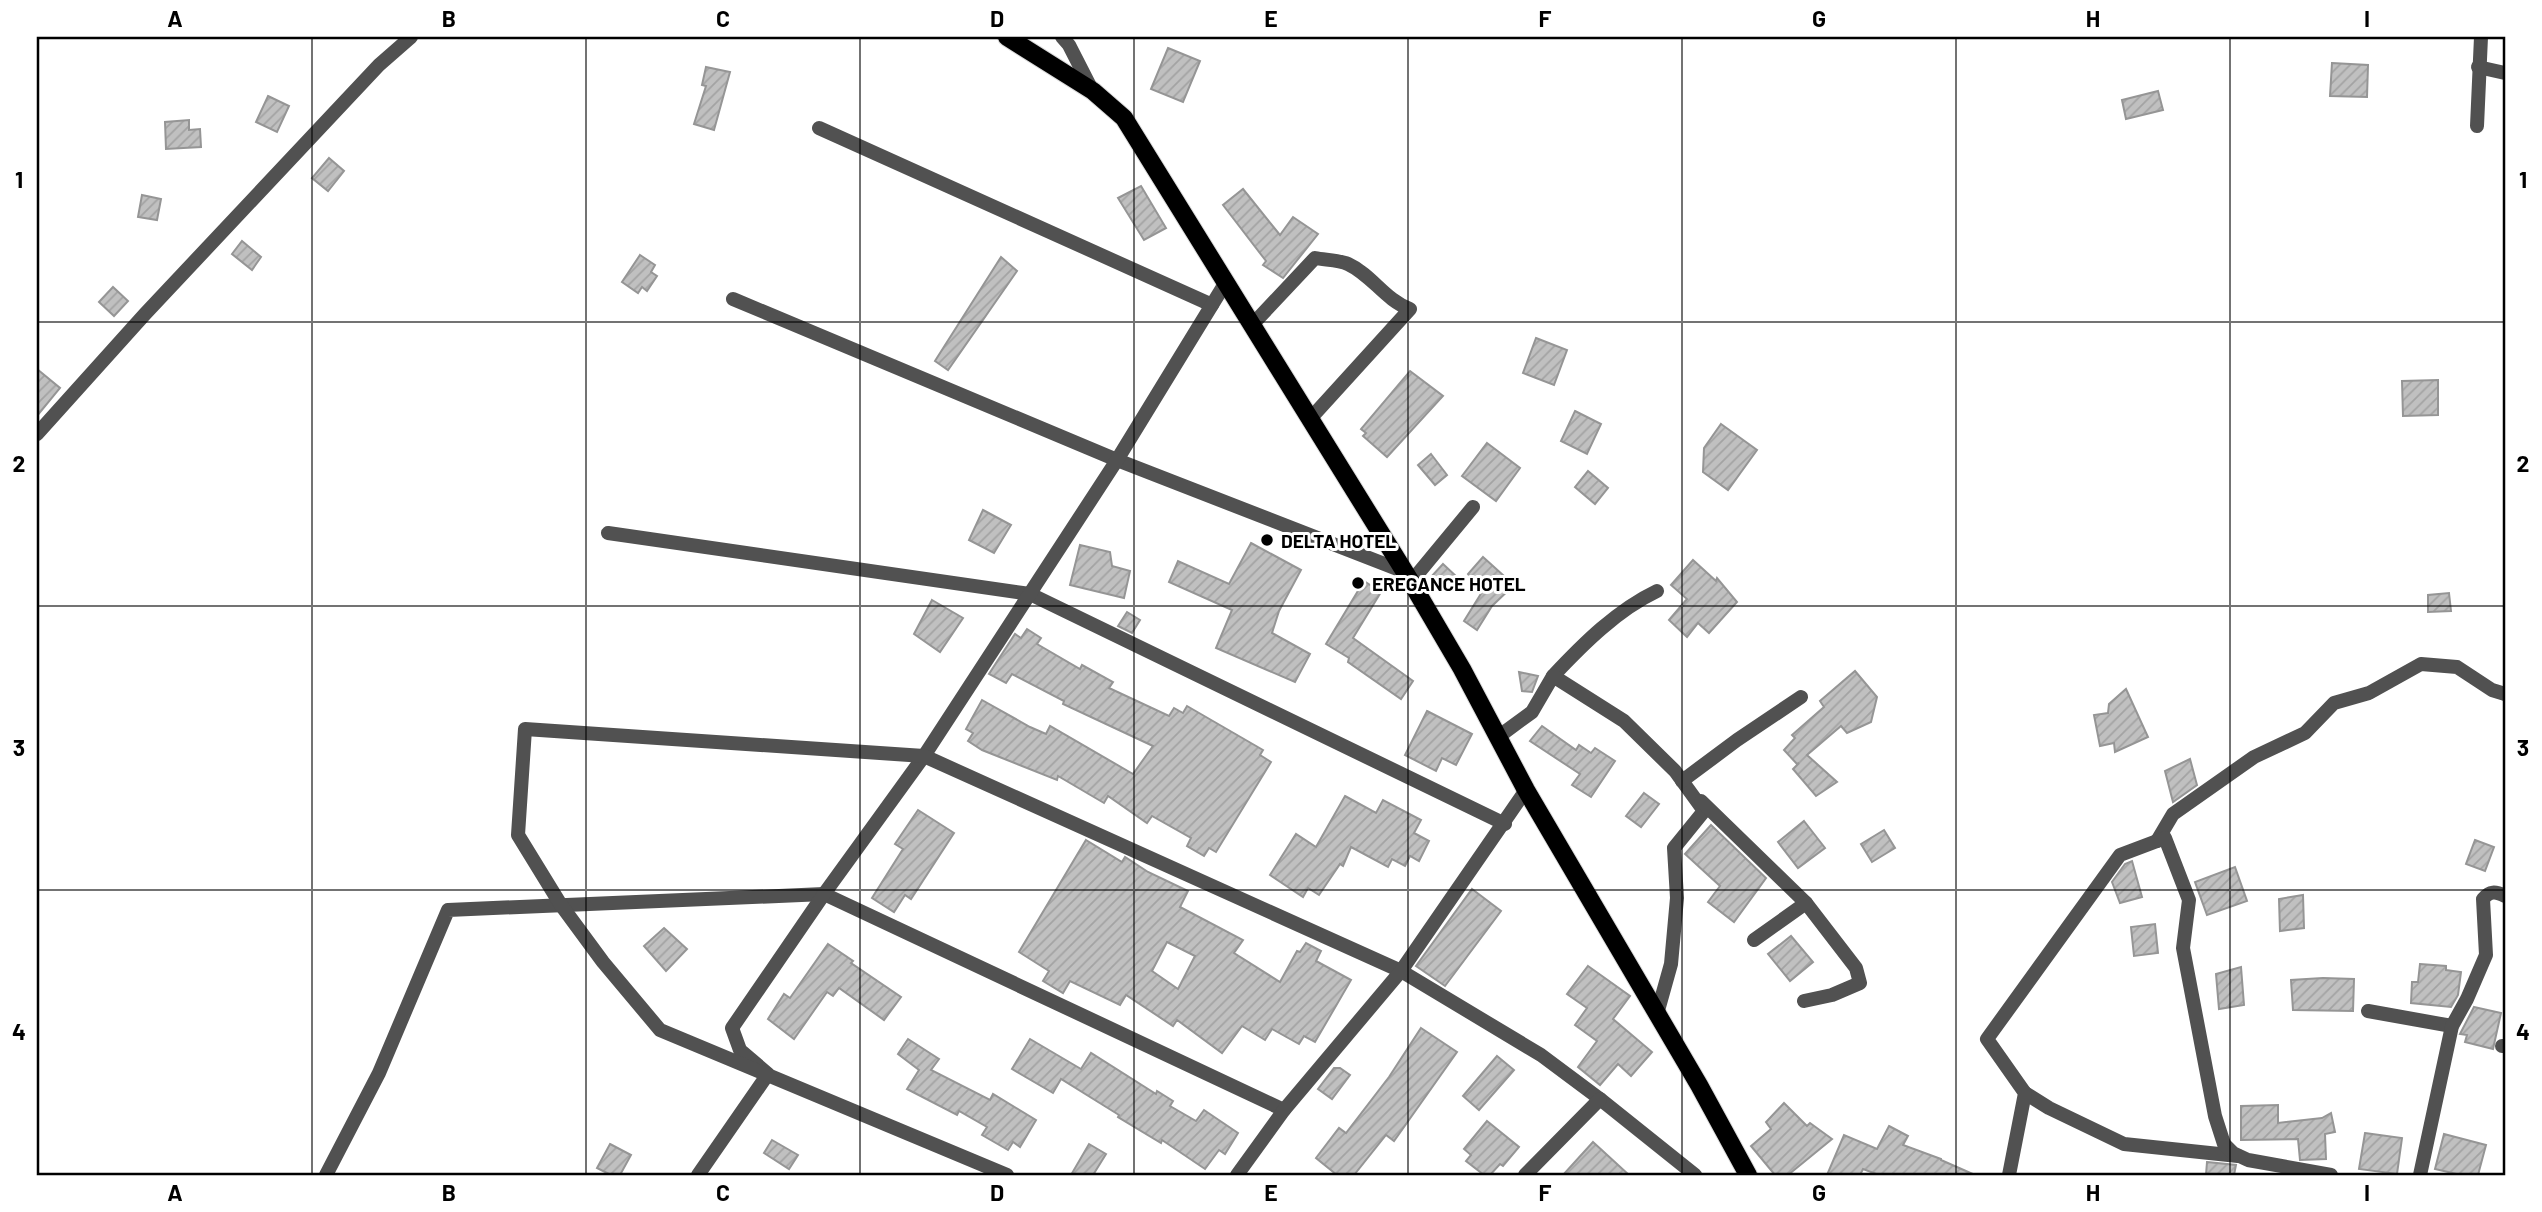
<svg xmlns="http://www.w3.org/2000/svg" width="2542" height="1212" font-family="Barlow,sans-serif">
  <defs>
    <pattern id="building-hatch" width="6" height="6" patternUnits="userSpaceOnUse" patternTransform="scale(1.75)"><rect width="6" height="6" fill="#c0c0c0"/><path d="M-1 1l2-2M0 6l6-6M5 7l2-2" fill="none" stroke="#a3a3a3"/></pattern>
  </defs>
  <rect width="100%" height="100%" fill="#fff"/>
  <g fill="url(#building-hatch)" stroke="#959595" stroke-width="2" fill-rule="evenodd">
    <path d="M1168 48 1200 61 1183 102 1151 89Z"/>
    <path d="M2332 63 2368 65 2367 97 2330 96Z"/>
    <path d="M706 67 730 72 714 130 694 124 706 86 702 85Z"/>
    <path d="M2158 91 2163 110 2126 119 2122 100Z"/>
    <path d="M268 96 289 106 277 132 256 122Z"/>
    <path d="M189 120V130L200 129 201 147 166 149 165 122Z"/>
    <path d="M329 158 344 171 328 191 312 178Z"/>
    <path d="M1141 186 1166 228 1144 240 1118 198Z"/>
    <path d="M1243 189 1280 235 1293 217 1318 234 1283 278 1263 265 1266 261 1223 205Z"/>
    <path d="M142 195 161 199 157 220 138 217Z"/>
    <path d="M242 241 261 257 252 270 232 254Z"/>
    <path d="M640 255 655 265 651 272 657 276 647 291 642 287 638 293 622 282Z"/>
    <path d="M1001 257 1017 271 948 370 935 361Z"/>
    <path d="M113 287 128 301 114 316 99 302Z"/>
    <path d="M1536 338 1567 350 1554 385 1523 373Z"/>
    <path d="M37 369 60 388 37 416Z"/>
    <path d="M1410 371 1443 396 1387 457 1363 436 1366 433 1361 429Z"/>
    <path d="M2438 380V415L2403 416 2402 381Z"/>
    <path d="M1575 411 1601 424 1587 454 1561 441Z"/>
    <path d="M1721 424 1757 450 1728 490 1703 472 1704 448Z"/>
    <path d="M1487 443 1520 468 1496 501 1462 476Z"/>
    <path d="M1431 454 1447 475 1435 485 1418 465Z"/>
    <path d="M1588 471 1608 488 1595 504 1575 487Z"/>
    <path d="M983 510 1011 525 994 553 969 540Z"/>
    <path d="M1251 543 1301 570 1279 611 1272 633 1310 654 1295 682 1216 648 1232 610 1169 582 1178 561 1229 584Z"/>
    <path d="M1080 545 1110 552 1112 566 1130 571 1124 598 1070 585Z"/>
    <path d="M1483 557 1514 585 1492 606 1477 630 1464 621 1482 592 1468 574Z"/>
    <path d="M1693 560 1716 581 1717 578 1737 602 1709 633 1698 623 1687 637 1669 620 1687 599 1671 585Z"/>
    <path d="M1443 564 1457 577 1445 590 1431 577Z"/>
    <path d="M1364 581 1381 592 1353 638 1413 681 1401 699 1348 662 1349 658 1326 644Z"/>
    <path d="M2449 593 2451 611 2428 612V595Z"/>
    <path d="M932 600 963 618 940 652 914 634Z"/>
    <path d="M1127 612 1140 620 1132 633 1118 626Z"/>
    <path d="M1027 629 1041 638 1037 644 1080 669 1082 665 1113 682 1109 688 1169 716 1174 708 1183 713 1187 706 1263 750 1260 755 1271 762 1216 852 1209 848 1204 856 1187 846 1191 838 1152 816 1147 823 1108 796 1104 803 1058 776 1057 780 982 750 968 741 973 733 966 729 982 700 1030 727 1046 734 1050 726 1133 774 1153 746 1063 704 1064 701 1012 674 1006 683 989 674 1015 634 1021 638Z"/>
    <path d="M1855 671 1877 697 1871 722 1847 733 1841 726 1807 755 1837 782 1816 796 1793 769 1799 763 1797 764 1784 750 1795 738 1792 735 1824 707 1820 701Z"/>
    <path d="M1519 672 1538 676 1532 692 1522 691Z"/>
    <path d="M2126 689 2148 737 2115 752 2114 743 2100 746 2094 715 2108 713 2109 704Z"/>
    <path d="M1427 711 1472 734 1456 765 1442 758 1436 771 1405 755Z"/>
    <path d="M1542 726 1576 750 1579 745 1591 753 1595 748 1615 761 1591 797 1572 785 1580 774 1530 741Z"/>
    <path d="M2190 759 2197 785 2173 802 2165 771Z"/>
    <path d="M1644 793 1659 804 1641 827 1626 816Z"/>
    <path d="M1345 796 1376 813 1383 800 1421 820 1414 833 1429 841 1419 861 1410 856 1405 866 1392 859 1388 867 1351 847 1343 866 1340 864 1319 895 1308 888 1303 897 1270 875 1296 834 1316 847Z"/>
    <path d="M918 810 954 833 911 899 905 895 894 912 872 898 903 849 895 844Z"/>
    <path d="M1804 821 1825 848 1798 868 1778 842Z"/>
    <path d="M1711 825 1766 878 1734 922 1708 902 1720 886 1685 854Z"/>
    <path d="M1884 830 1895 848 1872 862 1861 844Z"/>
    <path d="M1086 840 1122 862 1125 857 1148 872 1188 891 1180 907 1243 940 1234 953 1280 982 1297 951 1300 952 1306 943 1321 951 1316 961 1351 980 1315 1042 1304 1036 1299 1044 1272 1029 1265 1040 1242 1026 1222 1053 1177 1020 1173 1026 1126 995 1120 1005 1070 981 1063 993 1043 981 1049 971 1019 952ZM1167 942 1195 956 1178 989 1152 971Z"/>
    <path d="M2475 840 2494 847 2485 871 2466 864Z"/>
    <path d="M2132 861 2142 897 2120 903 2112 882 2125 864Z"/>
    <path d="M2235 867 2247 901 2207 915 2195 882Z"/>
    <path d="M1472 889 1501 911 1445 986 1416 966Z"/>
    <path d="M2303 895 2304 928 2280 931 2279 899Z"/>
    <path d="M2155 924 2158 953 2134 956 2131 927Z"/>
    <path d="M664 928 687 949 666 971 644 946Z"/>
    <path d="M1791 936 1813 962 1790 981 1768 954Z"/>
    <path d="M828 944 853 961 851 963 901 997 884 1020 839 988 833 996 827 992 794 1039 768 1019 784 994 790 998Z"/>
    <path d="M2420 964 2446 966V970L2461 972 2458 995 2451 1007 2411 1003 2412 982H2418Z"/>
    <path d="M1588 966 1630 996 1613 1019 1652 1052 1631 1076 1618 1064 1600 1085 1578 1067 1597 1041 1575 1025 1587 1008 1567 994Z"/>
    <path d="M2241 967 2244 1005 2219 1009 2216 974Z"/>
    <path d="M2323 978 2354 979 2353 1011 2293 1010 2291 980Z"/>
    <path d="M2474 1007 2501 1013 2493 1049 2465 1042 2467 1035 2460 1034Z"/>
    <path d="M1421 1028 1457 1052 1394 1141 1386 1135 1354 1175H1337L1316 1158 1339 1128 1346 1133 1389 1077Z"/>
    <path d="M908 1039 939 1059 931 1070 990 1100 993 1094 1036 1120 1020 1147 1013 1142 1008 1150 982 1135 987 1127 959 1111 957 1115 907 1089 919 1070 898 1054Z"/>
    <path d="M1030 1039 1081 1069 1091 1053 1156 1094 1157 1091 1173 1101 1170 1106 1196 1121 1204 1110 1238 1133 1225 1154 1219 1150 1205 1169 1162 1140 1161 1143 1118 1117 1119 1115 1061 1079 1053 1093 1012 1069Z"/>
    <path d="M1497 1056 1514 1070 1479 1110 1463 1096Z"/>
    <path d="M1334 1068H1340L1350 1075 1332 1099 1318 1089Z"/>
    <path d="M1784 1103 1807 1126 1810 1123 1832 1139 1788 1175H1775L1751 1146 1771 1129 1766 1122Z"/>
    <path d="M2278 1105V1123L2322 1118 2331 1113 2335 1132 2325 1134 2326 1159 2300 1160 2298 1139 2241 1140V1106Z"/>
    <path d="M1487 1121 1519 1147 1503 1166 1500 1164 1490 1175H1484L1466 1161 1471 1155 1464 1149Z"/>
    <path d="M1889 1126 1908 1136 1903 1145 1941 1159V1160L1975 1175H1879L1863 1169 1860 1175H1827L1844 1135 1877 1149Z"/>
    <path d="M2365 1133 2402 1138 2397 1174 2359 1169Z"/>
    <path d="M2444 1134 2486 1145 2478 1175H2461L2435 1169Z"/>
    <path d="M772 1140 798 1155 789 1169 764 1153Z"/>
    <path d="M1593 1142 1629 1175H1563Z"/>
    <path d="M610 1144 631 1155 620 1175H611L597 1168Z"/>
    <path d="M1089 1144 1106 1154 1093 1175H1071Z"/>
    <path d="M2207 1162 2236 1165 2234 1175H2206Z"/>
  </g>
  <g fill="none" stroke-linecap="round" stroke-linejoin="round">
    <g stroke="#dbdbdb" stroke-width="20">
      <path id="primary" d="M1007 37 1093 91 1124 118 1411 582 1462 669 1526 790 1699 1085 1748 1175"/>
    </g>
    <g stroke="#515151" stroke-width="14">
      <path d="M1062 37 1069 45 1092 90"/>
      <path d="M2478 67 2505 73"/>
      <path d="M2477 126 2481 37"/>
      <path d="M819 128 1212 305"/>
      <path d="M733 299 1117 460 1405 572"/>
      <path d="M1252 325 1315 258C1325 260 1339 260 1348 264 1372 275 1385 300 1410 309L1310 419"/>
      <path d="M37 434 145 314 379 65 411 37"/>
      <path d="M608 533 1030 594 1505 824"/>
      <path d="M1411 582 1473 507"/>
      <path d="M1553 676C1583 644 1617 610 1657 591"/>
      <path d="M1498 737 1532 712 1553 676 1624 721 1675 771 1704 811 1674 848 1677 898 1671 964 1657 1014"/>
      <path d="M1682 781 1737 740 1801 697"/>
      <path d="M1701 801 1806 903 1856 968 1860 983 1832 995 1804 1001"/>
      <path d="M2157 841 2173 814 2254 757 2305 733 2334 703 2369 693 2421 664 2457 667 2492 690 2505 694"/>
      <path d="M1754 940 1806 903"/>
      <path d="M2368 1011 2452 1026"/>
      <path d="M2502 1046H2505"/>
      <path d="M2025 1093 2049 1108 2124 1144 2238 1156"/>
      <path d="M326 1175 379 1073 448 910 824 894 1284 1110"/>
      <path d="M698 1175 768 1074 740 1050 732 1028 824 894 924 756 1117 460 1226 282"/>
      <path d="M1007 1175 660 1030 603 962 561 905 518 835 525 729 924 756 1401 971 1541 1055 1600 1099 1695 1175"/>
      <path d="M1237 1175 1284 1110 1401 971 1526 790"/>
      <path d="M1525 1175 1600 1099"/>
      <path d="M2009 1175 2025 1093 1987 1039 2120 855 2165 838 2189 900 2183 948 2215 1116 2224 1144 2233 1153 2248 1160 2331 1175"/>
      <path d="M2420 1175 2452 1026 2467 999 2486 955 2483 899C2490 891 2495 891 2505 896"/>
    </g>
    <use href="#primary" stroke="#000" stroke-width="18"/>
  </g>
  <path fill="none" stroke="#000" stroke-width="2" stroke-opacity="0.55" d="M312 37V1175M586 37V1175M860 37V1175M1134 37V1175M1408 37V1175M1682 37V1175M1956 37V1175M2230 37V1175M37 322H2505M37 606H2505M37 890H2505"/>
  <g fill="#000" stroke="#fff" stroke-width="2.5">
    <circle cx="1267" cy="540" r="7"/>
    <circle cx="1358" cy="583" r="7"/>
  </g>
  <g text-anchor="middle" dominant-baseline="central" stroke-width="6" stroke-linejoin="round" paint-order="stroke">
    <g font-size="19" font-weight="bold" fill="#000" stroke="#fff" text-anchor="start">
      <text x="1281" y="540">DELTA HOTEL</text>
      <text x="1372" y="583">EREGANCE HOTEL</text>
    </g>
  </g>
  <rect width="2542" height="1212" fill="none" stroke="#ffffff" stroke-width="77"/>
  <rect x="38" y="38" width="2466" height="1136" fill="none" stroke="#000" stroke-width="2.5"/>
  <g font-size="23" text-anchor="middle" font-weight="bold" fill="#000">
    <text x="175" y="27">A</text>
    <text x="449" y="27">B</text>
    <text x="723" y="27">C</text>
    <text x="997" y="27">D</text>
    <text x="1271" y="27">E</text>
    <text x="1545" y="27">F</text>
    <text x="1819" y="27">G</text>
    <text x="2093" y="27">H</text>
    <text x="2367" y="27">I</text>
    <text x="19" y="188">1</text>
    <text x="2523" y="188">1</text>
    <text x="19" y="472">2</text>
    <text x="2523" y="472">2</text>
    <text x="19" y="756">3</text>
    <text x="2523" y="756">3</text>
    <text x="19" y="1040">4</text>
    <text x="2523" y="1040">4</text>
    <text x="175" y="1201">A</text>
    <text x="449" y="1201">B</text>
    <text x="723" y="1201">C</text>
    <text x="997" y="1201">D</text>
    <text x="1271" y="1201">E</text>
    <text x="1545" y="1201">F</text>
    <text x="1819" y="1201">G</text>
    <text x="2093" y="1201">H</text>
    <text x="2367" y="1201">I</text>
  </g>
</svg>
